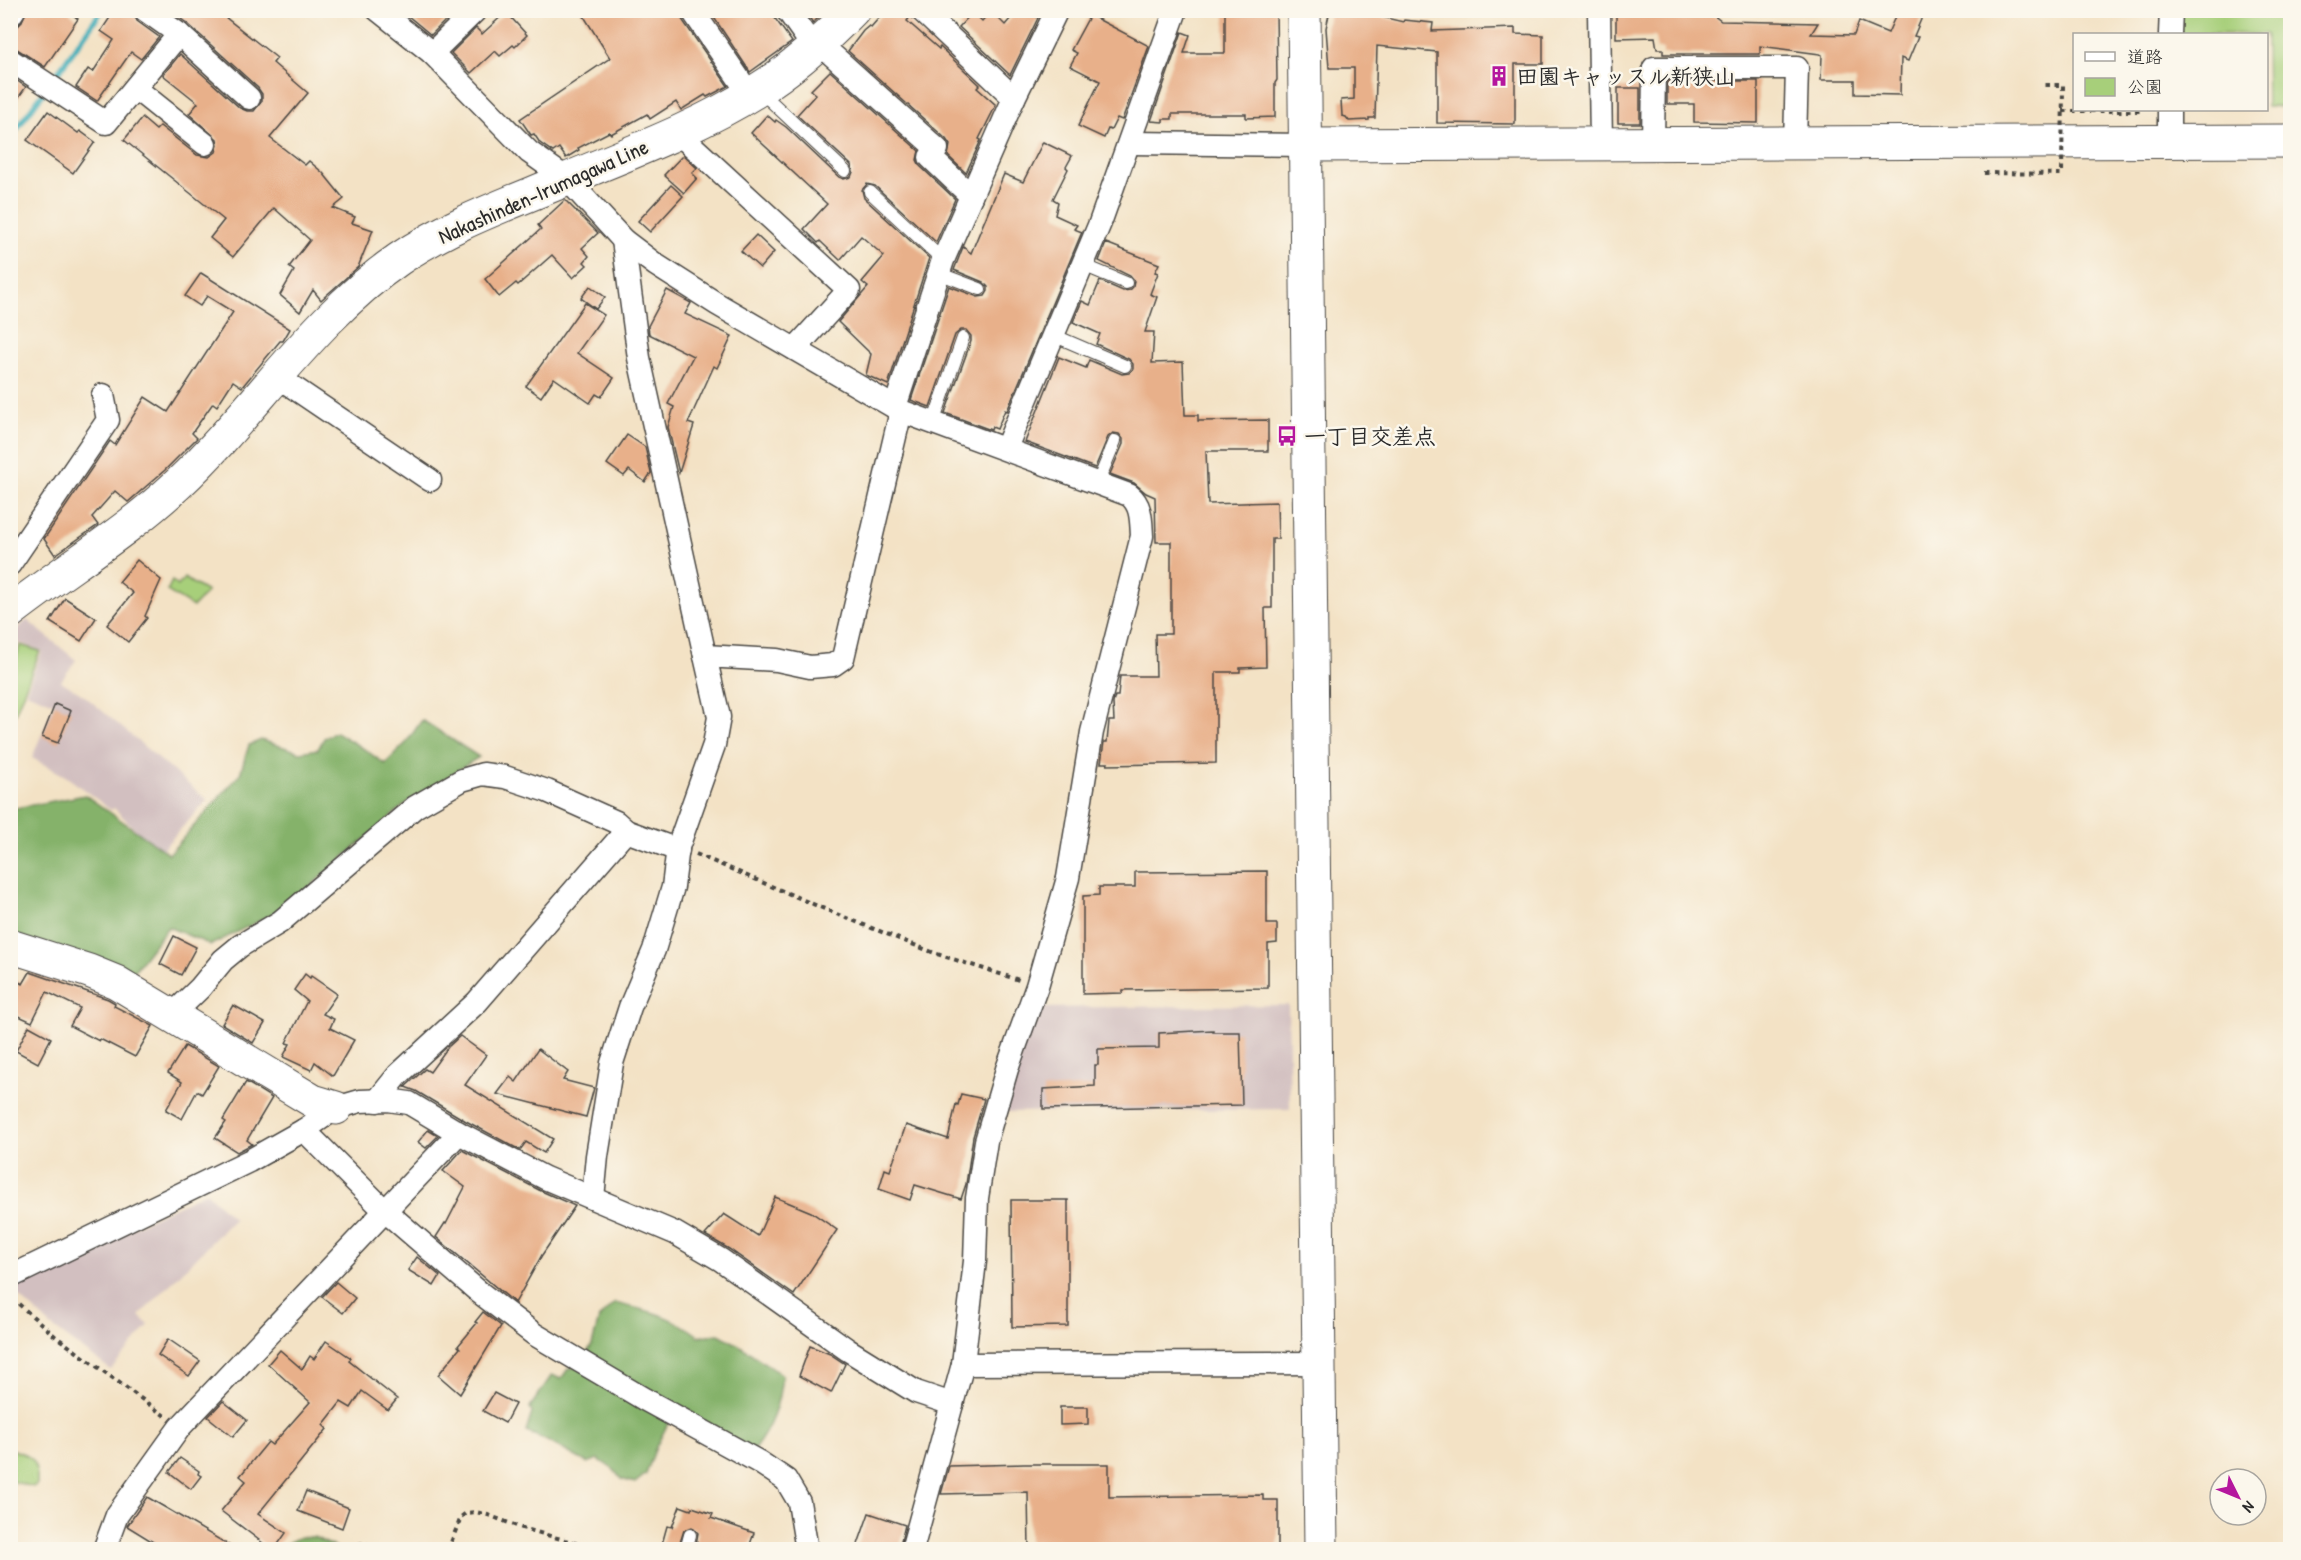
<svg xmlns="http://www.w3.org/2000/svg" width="2301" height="1560" font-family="'Patrick Hand','Klee One',sans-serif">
  <rect width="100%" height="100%" fill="#fbf7ec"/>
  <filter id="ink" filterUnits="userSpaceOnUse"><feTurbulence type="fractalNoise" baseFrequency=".0167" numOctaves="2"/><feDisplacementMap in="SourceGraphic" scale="12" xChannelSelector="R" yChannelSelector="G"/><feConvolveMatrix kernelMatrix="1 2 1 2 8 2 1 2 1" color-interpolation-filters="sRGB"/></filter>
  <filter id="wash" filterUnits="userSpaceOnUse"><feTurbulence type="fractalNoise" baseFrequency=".008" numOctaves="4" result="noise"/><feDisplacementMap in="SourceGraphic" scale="24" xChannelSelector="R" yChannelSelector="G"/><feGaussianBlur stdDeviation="1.35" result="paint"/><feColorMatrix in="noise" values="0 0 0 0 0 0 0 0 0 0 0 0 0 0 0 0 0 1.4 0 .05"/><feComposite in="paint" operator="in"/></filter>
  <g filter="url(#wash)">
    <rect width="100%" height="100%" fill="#f3e2c5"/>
    <g fill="#d2bfc0">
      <path d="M27 620 76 660 61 681 86 697 207 800 159 853 114 808 111 810 67 777 32 758 54 703 26 692 42 651 11 640V634Z"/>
      <path d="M1288 1005 1290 1109 1001 1112 1035 1008Z"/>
      <path d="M206 1192 234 1219 139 1316 149 1325 111 1370 51 1326 14 1292 15 1285Z"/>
    </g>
    <g fill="#a7cf7a" stroke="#697d52" stroke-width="1.5">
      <path d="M2180 11H2290V107H2267L2266 34H2180Z"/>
      <path d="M184 578 207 592 193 607 167 591 172 581 178 586Z"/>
      <path d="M20 645 40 651 11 724V676Z"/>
      <path d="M11 1449C33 1457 38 1459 37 1484L33 1487 11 1481Z"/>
    </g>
    <g fill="#85b26a" stroke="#586e4a" stroke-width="1.5">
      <path d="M422 720 479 757 409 801 285 908 211 945 168 927 130 976 11 933 10 809 85 795 169 854 240 774 249 745 261 740 300 752 318 749 324 738 336 732 364 749 385 764 406 743Z"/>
      <path d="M615 1303C650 1311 670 1315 699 1336L719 1334 739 1345 782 1375C779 1406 772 1426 753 1451L675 1410 656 1447 646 1474 635 1483 621 1479 614 1470 598 1459 588 1463C567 1453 548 1439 526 1432L532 1413 530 1407 552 1375 561 1379 568 1369 578 1366 592 1345 599 1318Z"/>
      <path d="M300 1537H314L338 1549H286L289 1542Z"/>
    </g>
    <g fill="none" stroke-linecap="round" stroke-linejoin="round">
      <g stroke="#3bacb7" stroke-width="6">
        <path d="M52 81 102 10"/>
        <path d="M10 138 46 89"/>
      </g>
    </g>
    <g id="blocks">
      <g fill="#e8b08a">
        <path d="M27 10H66L78 19 45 67 17 49 10 47V34L21 23Z"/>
        <path d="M115 10H132L137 21 159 37 141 59 131 52 97 101 76 87 88 69 93 72 114 40 101 31Z"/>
        <path d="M169 10H216L277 58 273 63 308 93 270 138 305 165 309 161 323 173 344 199 333 208 355 217 352 223 373 230 358 267 321 300 313 290 300 312 280 295 294 271 289 267 310 240 274 208 233 257 210 238 224 220 124 140 142 118 156 130 160 126 197 155 209 157 216 152 218 145 217 139 189 114 198 103 163 75 180 54 240 108 247 111H254L262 101V94L258 88 188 24Z"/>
        <path d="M401 10H456L431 35Z"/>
        <path d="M580 10H679L681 18 728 86 707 97 705 95 681 110 676 102 650 119 647 114 611 134 609 132 578 148 579 150 566 158 559 148 553 152 540 143 534 134 531 135 520 119 610 58Z"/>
        <path d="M709 10H769L792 42 750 72Z"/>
        <path d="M804 10H826L813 23Z"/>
        <path d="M886 10H908L910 17 907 21 939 49 940 47 980 85 977 88 996 105 979 139 981 140 966 173 948 156 950 145 946 139 848 51 863 31 869 26 871 27Z"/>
        <path d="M1018 10H1030L1038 18 1010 75 959 27 973 12 982 21 991 11 1005 25Z"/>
        <path d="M1225 10H1276L1277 80 1275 83V117L1246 118V114H1172V119H1163V122L1151 121 1182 32 1190 35 1184 53H1225Z"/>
        <path d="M1330 10H1365V13L1403 22 1404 20 1433 23 1432 31 1515 28V34L1543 35V64H1515V124L1437 123V52L1377 46 1375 118H1369V120L1349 121 1346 117 1342 116 1341 100 1354 99V68H1329L1326 28Z"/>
        <path d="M1616 10H1706L1721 21 1818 23 1811 34 1854 35 1859 21 1888 33 1898 10H1925L1914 36 1918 37 1908 61 1901 58 1900 95 1855 94V80H1821L1822 55 1820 54 1760 46V54H1663V49H1657L1655 37 1616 38Z"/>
        <path d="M506 12 527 35 515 47 513 45 500 56 495 51 471 73 451 53 476 28 482 34Z"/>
        <path d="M1090 15 1149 46 1122 120 1117 118 1111 130 1108 129 1104 138 1078 126 1100 81 1070 66 1077 53 1071 50Z"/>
        <path d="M830 71 919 151 917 160 920 166 955 199 936 242 875 186 867 184 862 190 864 198 929 258 888 385 866 375 871 354 838 322 868 287 862 282 884 256 861 236 840 260 820 241 818 243 804 229 827 204 751 133 767 115 775 122 776 120 786 127 839 177 844 179 851 177 853 172 851 165 797 115 816 94 811 90Z"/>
        <path d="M10 76 26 87 10 109Z"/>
        <path d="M1667 81H1758V123L1694 122V104H1667Z"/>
        <rect x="1618" y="88" width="22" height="35"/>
        <path d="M48 111 78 133 80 131 95 142 73 173 27 140Z"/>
        <path d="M1043 142 1072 156 1066 167 1068 169 1053 199 1058 202 1055 215 1077 225 1074 229 1082 232 1007 411 1005 410 997 429 992 427 991 430 945 413 971 341V336L966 330H961L955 335 930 407 911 400 949 286 978 297 985 296 988 291V287L983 282 954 270 963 247 971 253 1004 174 1023 182Z"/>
        <path d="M683 155 697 168 692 173 697 178 684 193 664 175Z"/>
        <path d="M671 185 683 196 650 232 638 221Z"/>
        <path d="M565 200 598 233 582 248 589 256 584 262 587 265 573 278 552 255 518 285 516 283 499 297 485 279 541 229 538 225Z"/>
        <path d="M756 235 774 252 760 268 741 251Z"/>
        <path d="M1106 243 1159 264 1155 272 1158 273 1150 294 1157 297 1145 332H1154L1152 363 1183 362 1185 415H1198V421L1268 420V451H1206L1208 504 1277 502 1278 539H1272V608H1265L1266 667 1240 668V672H1216V763L1107 765 1108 763H1101L1104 742H1107L1109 721H1114L1113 703 1115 696H1118L1120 676H1156L1155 634H1171V542H1156L1155 497 1146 493 1134 483 1110 474 1123 444V439L1119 434 1113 433 1108 437 1095 468 1025 442 1059 357 1086 368 1089 360 1122 374 1129 373 1133 369V364L1129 359 1096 344 1100 334 1073 322 1082 301 1090 305 1100 281 1123 291 1130 290 1133 287 1134 281 1130 276 1099 261Z"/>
        <path d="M201 273 290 329 283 341H280L242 387 233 381 217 406 213 403 192 433 197 438 165 470 128 502 115 491 92 517 98 525 55 555 44 539 110 441 115 445 145 397 168 412 233 312 207 296 200 306 185 296Z"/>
        <path d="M590 286 605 297 596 309 581 298Z"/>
        <path d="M667 290 691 303 685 314 732 336 717 368 714 366 688 423 694 425 679 473 668 427 674 407 668 404 693 356 649 334 648 326Z"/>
        <path d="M585 303 604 315 577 353 614 378 601 397 596 394 590 403 554 378 541 397 526 386Z"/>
        <path d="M627 435 645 447 651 473 645 482 629 470 624 476 607 464Z"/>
        <path d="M137 560 161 580 145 616 147 618 128 642 107 625 133 593 119 582Z"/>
        <path d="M65 598 96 618 81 641 50 622Z"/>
        <path d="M55 704 71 711 58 743 42 737Z"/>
        <path d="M1267 871V924H1277V943L1268 944V988L1123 990V993L1083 994V896L1099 895V887H1135V872Z"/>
        <path d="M174 936 196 947 181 975 160 964Z"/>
        <path d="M30 972 108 999 115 1003 114 1006 153 1026 135 1057 100 1039 99 1041 70 1026 80 1008 47 992 32 1022 10 1012V994L17 981 23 984Z"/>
        <path d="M305 974 310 978 311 976 337 994 323 1014 334 1019 330 1028 354 1040 333 1076 315 1062 311 1070 283 1057 290 1044 286 1043 307 1001 294 990Z"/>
        <path d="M233 1005 265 1023 253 1043 222 1024Z"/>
        <path d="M29 1026 51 1038 38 1063 16 1051Z"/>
        <path d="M1213 1030V1032H1240L1242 1105 1043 1109V1089L1095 1086V1065H1098V1049L1159 1048V1033Z"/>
        <path d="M460 1036 486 1055 465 1085 553 1139 544 1153 526 1142 520 1150 466 1121 416 1091 405 1087 425 1069 430 1072 448 1047Z"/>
        <path d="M185 1046 219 1066 202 1094 197 1091 182 1119 166 1110 182 1082 168 1073Z"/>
        <path d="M538 1049 568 1072 563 1080 594 1088 586 1117 497 1094 510 1077 516 1082Z"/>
        <path d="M246 1082 272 1098 247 1140 252 1144 237 1152 215 1138 226 1122 223 1120Z"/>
        <path d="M961 1094 984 1099 973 1137 966 1184 961 1199 915 1185 910 1200 879 1189 885 1169 890 1171 906 1125 948 1139 956 1104 958 1105Z"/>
        <path d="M428 1130 438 1136 426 1148 418 1142Z"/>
        <path d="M462 1150 539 1190 575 1206 542 1255 515 1303 436 1237 445 1223 446 1224 465 1187 443 1171Z"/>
        <path d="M775 1197 811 1212 837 1230 794 1295 729 1249 705 1235 724 1214 758 1236Z"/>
        <path d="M1011 1200H1068V1326L1012 1327Z"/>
        <path d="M417 1257 440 1276 434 1286 408 1270Z"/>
        <path d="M336 1282 355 1298 343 1313 322 1297Z"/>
        <path d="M483 1312 501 1326 460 1394 438 1375 460 1348 458 1346 477 1323 475 1322Z"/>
        <path d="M168 1339 200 1361 189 1376 158 1355Z"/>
        <path d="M326 1341 351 1358 349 1361 397 1399 388 1410 362 1391 351 1408 341 1402 323 1425 327 1429 258 1514 286 1533 274 1550H272L221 1511 246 1481 240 1476 268 1442 272 1445 310 1402 268 1364 280 1350 302 1369 310 1356 314 1359Z"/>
        <path d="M810 1346 830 1354 845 1364 831 1393 799 1376Z"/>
        <path d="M494 1393 515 1404 505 1423 483 1411Z"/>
        <path d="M223 1401 247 1420 233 1437 208 1417Z"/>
        <path d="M1060 1407H1088V1424L1060 1425Z"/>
        <path d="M180 1458 199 1471 198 1474 201 1476 191 1489 169 1472Z"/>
        <path d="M1024 1464H1109V1497L1263 1495V1500H1278V1550H1029L1028 1492 941 1494 949 1466Z"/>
        <path d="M306 1491 349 1508 342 1528 298 1511Z"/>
        <path d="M147 1497 166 1508 237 1550H166L127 1526Z"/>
        <path d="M680 1506 691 1510 692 1507 713 1514 711 1518 754 1533 748 1550H695L698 1533 692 1527 684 1530 678 1549 662 1544 667 1526 672 1527Z"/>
        <path d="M869 1513 905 1525 899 1550H856Z"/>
      </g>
    </g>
  </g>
  <g filter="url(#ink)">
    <use href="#blocks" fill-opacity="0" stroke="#494642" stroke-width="1.5"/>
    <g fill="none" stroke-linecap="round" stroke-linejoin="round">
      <g stroke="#494642" stroke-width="14">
        <g id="lane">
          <path d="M760 91 845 171"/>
          <path d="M870 192 943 260"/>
          <path d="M1083 265 1126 283"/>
          <path d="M938 273 980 289"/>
          <path d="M1053 335 1125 366"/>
          <path d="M933 423 963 338"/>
          <path d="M1098 482 1115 441"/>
          <path d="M686 1550 690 1535"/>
        </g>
      </g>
      <g stroke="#494642" stroke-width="25">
        <g id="street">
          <path d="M145 10 179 34 249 98"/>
          <path d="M378 10 432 53 529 152 567 179 623 240 656 265 717 304 901 411 1129 495C1142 505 1141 521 1142 536L1092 732 1068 878 1037 986 1007 1069 986 1141 977 1198 975 1261 963 1364 912 1550"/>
          <path d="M692 10 750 95"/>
          <path d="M787 10 814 48"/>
          <path d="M921 10 1014 98"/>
          <path d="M1599 10 1601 144"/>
          <path d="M10 16 14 10"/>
          <path d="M2170 34 2171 10"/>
          <path d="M820 44 937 149 930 157 971 196"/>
          <path d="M432 53 476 10"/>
          <path d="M10 60 106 123 179 34"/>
          <path d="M135 88 205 144"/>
          <path d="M677 132 849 290 795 349"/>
          <path d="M2169 142V110"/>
          <path d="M1130 143 1306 145"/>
          <path d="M1653 144 1654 68H1797L1795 143"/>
          <path d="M623 240 639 358 705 656"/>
          <path d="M278 377 430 480"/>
          <path d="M895 407 943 260 1014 98 1057 10"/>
          <path d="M1006 448 1100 223 1176 10"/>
          <path d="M10 564 108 420 103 395"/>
          <path d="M171 1016 200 988 223 960 240 946 280 922 415 807 462 780 483 774 505 777 547 791 616 822 626 831"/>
          <path d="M377 1101 398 1075 477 1002 626 831 678 850"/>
          <path d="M304 1130 384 1210 479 1292 534 1334 644 1399 759 1462 786 1480 799 1502 807 1550"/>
          <path d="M593 1198 597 1156 612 1063 630 1007 654 950 673 887 678 847 714 745 719 717 705 656 777 660 810 667 833 665 843 658 901 411"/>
          <path d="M10 1277 249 1161 304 1130 336 1108 360 1101 388 1100 409 1103 459 1133 545 1178 675 1233 721 1260 848 1350 916 1392 952 1404"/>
          <path d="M963 1364 1319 1363"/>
          <path d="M104 1550 117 1515 180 1427 459 1133"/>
        </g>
      </g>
      <g stroke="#494642" stroke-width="35">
        <g id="secondary">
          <path d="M1304 10 1321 1550"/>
          <path d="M1306 145 2290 141"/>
          <path d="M10 612C65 569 127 532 178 484 254 413 312 319 399 259 450 224 508 204 565 180 629 153 697 128 756 91 792 69 824 40 853 10"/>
          <path d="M10 946 89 971 116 982 313 1101 336 1108"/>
        </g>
      </g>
      <g stroke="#494642" stroke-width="4" stroke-dasharray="4.5 4.5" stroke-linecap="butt">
        <path d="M2063 111H2142"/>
        <path d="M696 854 834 913 937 954 1019 980"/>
        <path d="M12 1298 55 1336 165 1416"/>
        <path d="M358 1544 366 1543 380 1550"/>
        <path d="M448 1550 461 1517 466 1513 476 1512 488 1515 522 1528 600 1550"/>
      </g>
      <use href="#lane" stroke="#fff" stroke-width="12"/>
      <use href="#street" stroke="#fff" stroke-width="22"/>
      <use href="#secondary" stroke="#fff" stroke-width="33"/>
      <path stroke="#494642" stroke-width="4" stroke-dasharray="4.5 4.5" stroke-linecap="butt" d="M1984 173 2062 174 2063 85H2043"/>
    </g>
  </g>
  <defs>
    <g id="building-bare" transform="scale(1.62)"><path d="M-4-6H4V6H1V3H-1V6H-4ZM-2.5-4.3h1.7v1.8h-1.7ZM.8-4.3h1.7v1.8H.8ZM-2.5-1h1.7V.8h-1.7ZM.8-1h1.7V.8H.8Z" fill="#b5179e" stroke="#fbf7ec" stroke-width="2.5" paint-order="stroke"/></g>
    <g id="bus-bare" transform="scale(1.62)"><path d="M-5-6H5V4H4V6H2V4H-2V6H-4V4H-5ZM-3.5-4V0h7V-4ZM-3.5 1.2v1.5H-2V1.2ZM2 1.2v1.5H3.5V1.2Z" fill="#b5179e" stroke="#fbf7ec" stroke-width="2.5" paint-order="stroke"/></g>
  </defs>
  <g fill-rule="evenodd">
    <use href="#building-bare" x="1499" y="76"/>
    <use href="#bus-bare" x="1287" y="436"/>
  </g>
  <g text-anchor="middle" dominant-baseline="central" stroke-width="5" stroke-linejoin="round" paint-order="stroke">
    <g font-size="22" font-weight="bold" fill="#2b2b2b" stroke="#fbf7ec" text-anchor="start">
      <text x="1516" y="76">田園キャッスル新狭山</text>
      <text x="1304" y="436">一丁目交差点</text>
    </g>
    <g font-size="22" fill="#2b2b2b" stroke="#fbf7ec">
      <text transform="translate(543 191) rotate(-24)">Nakashinden-Irumagawa Line</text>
    </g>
  </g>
  <rect width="2301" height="1560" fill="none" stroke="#fbf7ec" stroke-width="36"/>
  <rect x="2073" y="33" width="195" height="78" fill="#fbf7ec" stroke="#a8a59f" stroke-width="1.5"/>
  <rect x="2085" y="52" width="30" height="9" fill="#ffffff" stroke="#a8a59f" stroke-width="1.5"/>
  <text x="2127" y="63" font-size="18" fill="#2b2b2b">道路</text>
  <rect x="2085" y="78" width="30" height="18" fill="#a7cf7a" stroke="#a8a59f" stroke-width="1.5"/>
  <text x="2127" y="93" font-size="18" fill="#2b2b2b">公園</text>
  <g transform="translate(2238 1497) rotate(133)"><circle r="28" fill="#fbf7ec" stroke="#a8a59f" stroke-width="1.5"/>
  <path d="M0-4.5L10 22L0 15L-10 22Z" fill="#b5179e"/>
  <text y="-9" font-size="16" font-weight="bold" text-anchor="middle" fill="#2b2b2b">N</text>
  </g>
</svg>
